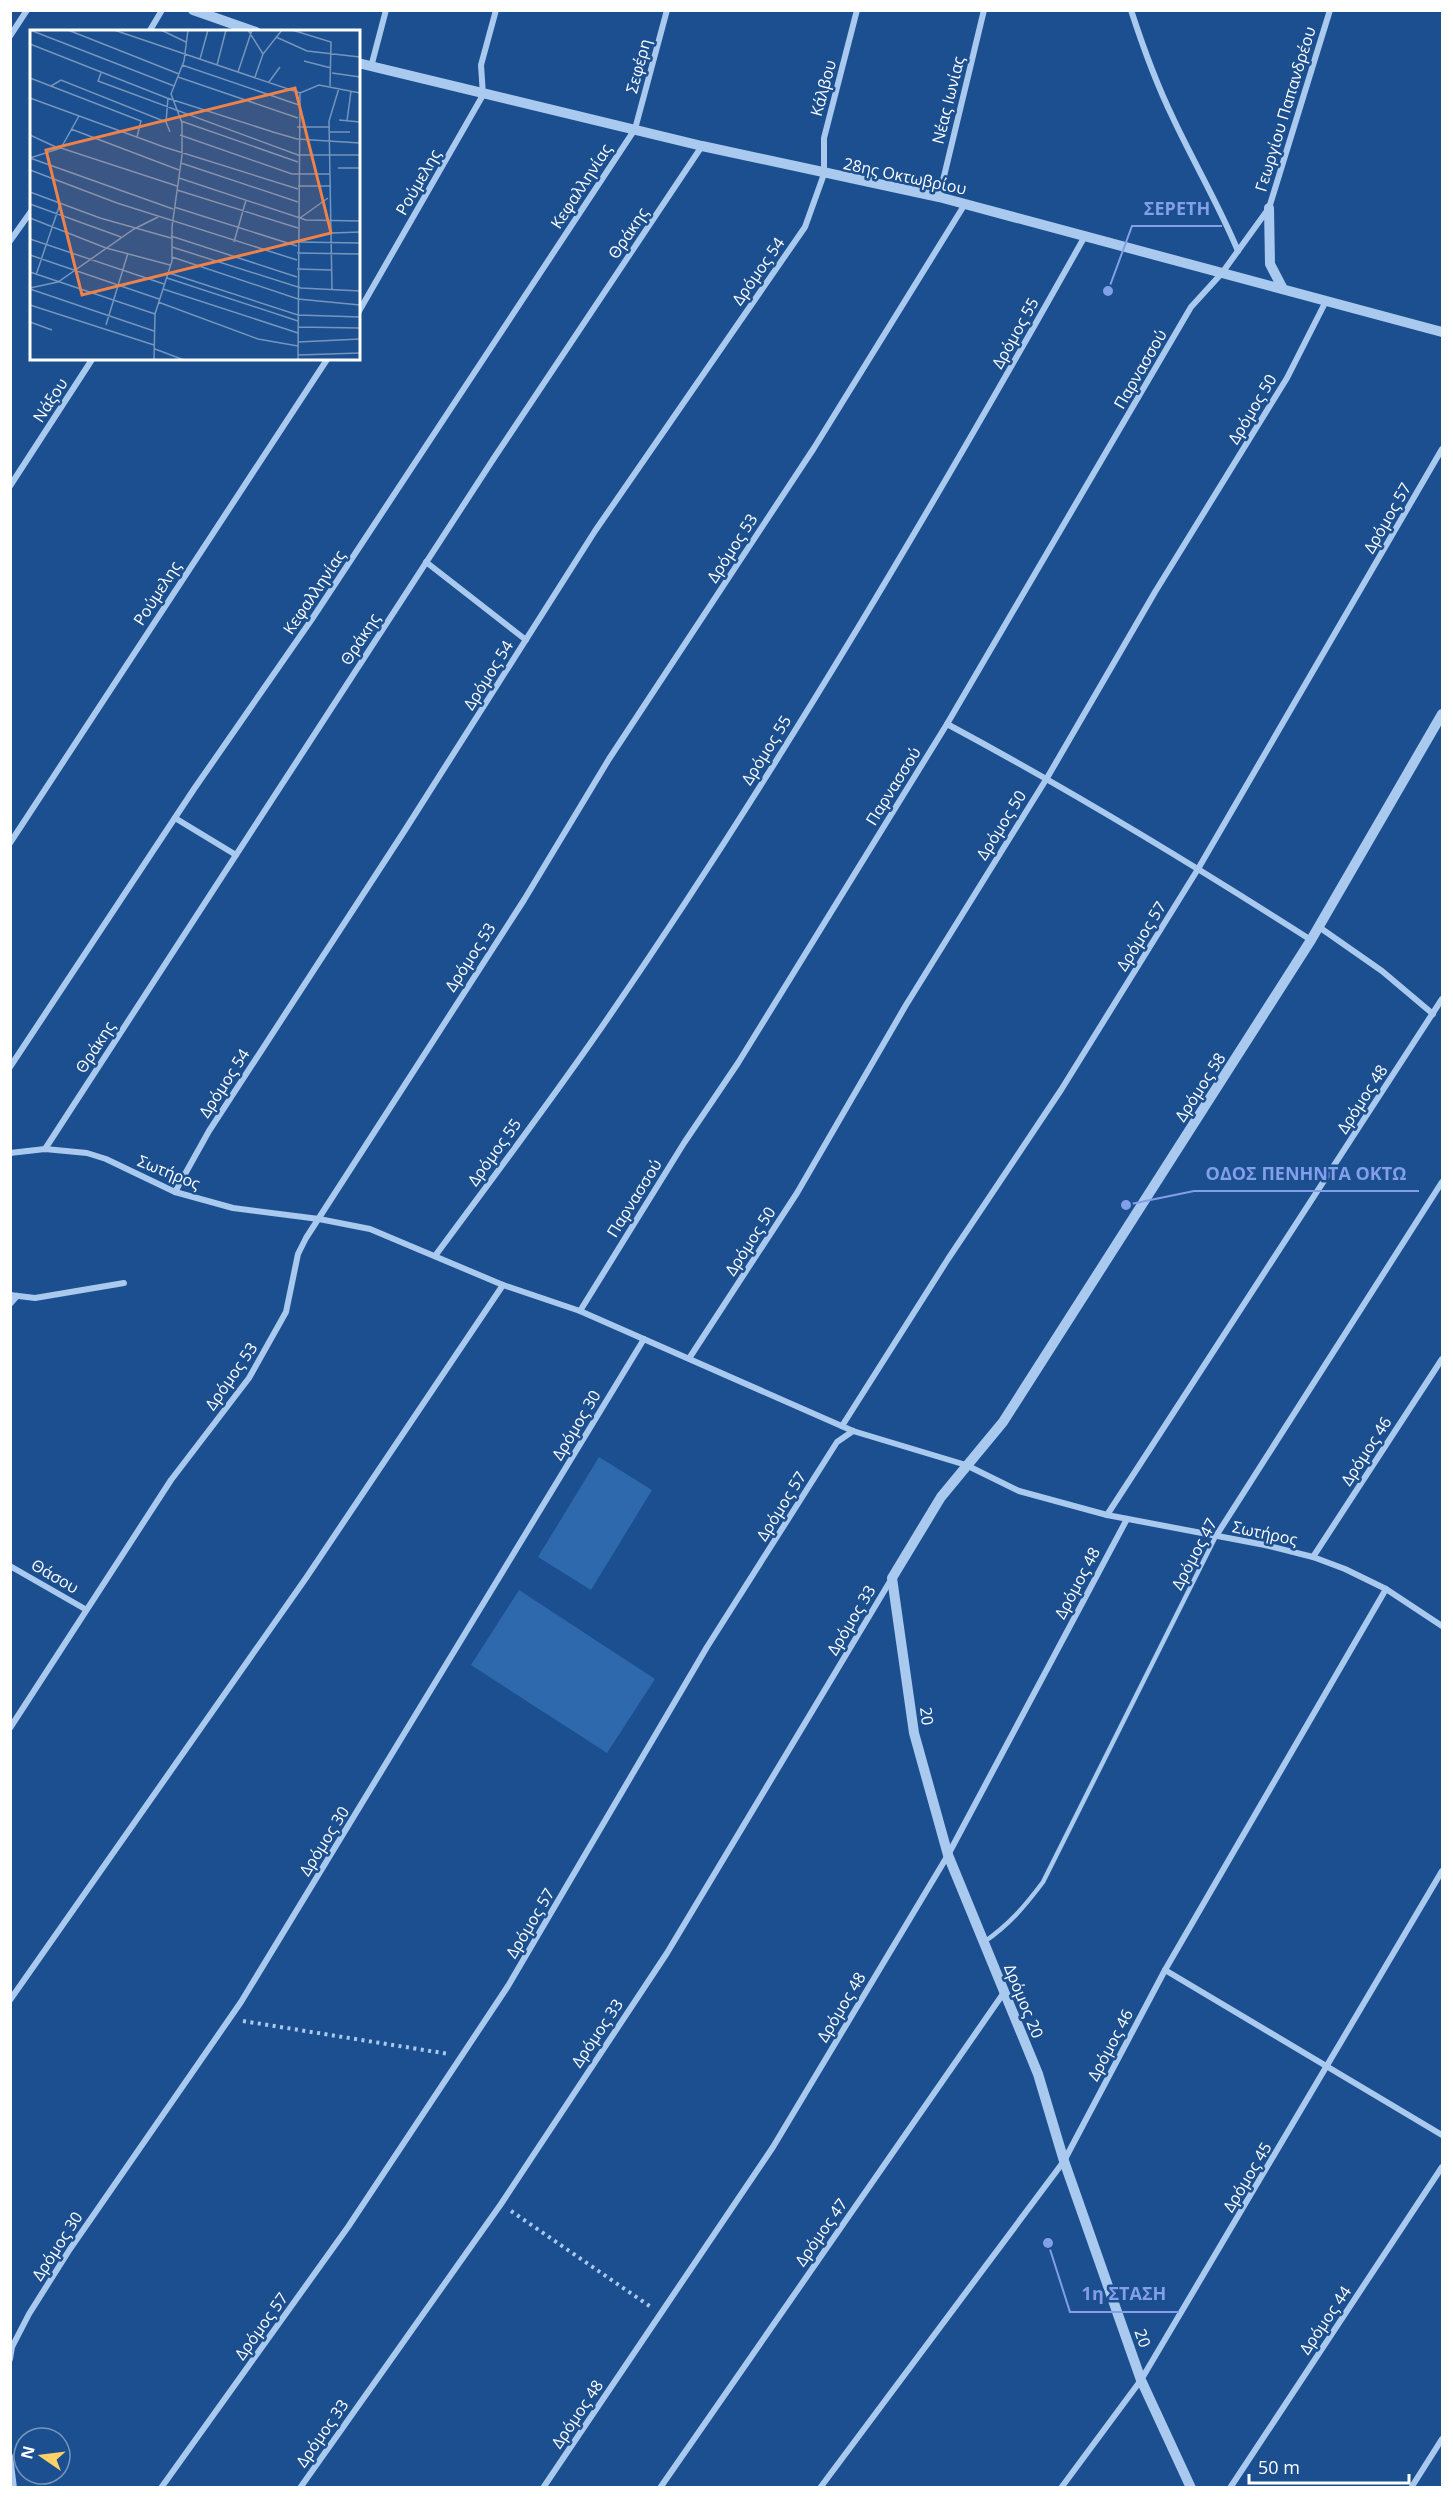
<svg xmlns="http://www.w3.org/2000/svg" width="1453" height="2498" font-family="'Open Sans',sans-serif">
  <rect width="100%" height="100%" fill="#1b4f8f"/>
  <g fill="#2e69ad">
    <path d="M599 1457 652 1490 591 1590 538 1557Z"/>
    <path d="M519 1590 655 1679 607 1753 471 1665Z"/>
  </g>
  <g fill="none" stroke-linecap="round" stroke-linejoin="round">
    <g stroke="#a9c9ee" stroke-width="4" stroke-dasharray="3 4.5" stroke-linecap="butt">
      <path d="M243 2021 449 2054"/>
      <path d="M511 2211 651 2307"/>
    </g>
    <path stroke="#a9c9ee" stroke-width="4.5" d="M984 1942C1009 1925 1025 1906 1043 1882L1216 1536"/>
    <g stroke="#a9c9ee" stroke-width="6">
      <path d="M1131 10C1143 47 1156 83 1173 118 1194 163 1219 205 1238 251"/>
      <path d="M149 32 162 10"/>
      <path d="M10 36 27 10"/>
      <path d="M371 67 386 10"/>
      <path d="M939 197 984 10"/>
      <path d="M10 241 32 210"/>
      <path d="M358 313 483 95 481 65 496 10"/>
      <path d="M10 486 93 358"/>
      <path d="M426 562 526 640"/>
      <path d="M947 724C1072 791 1192 864 1311 940"/>
      <path d="M175 818 236 855"/>
      <path d="M10 843 328 358"/>
      <path d="M1319 927 1382 971 1433 1014"/>
      <path d="M10 1067 194 789 312 619 635 129 667 10"/>
      <path d="M45 1149 494 458 702 146"/>
      <path d="M10 1153 45 1149 87 1153 106 1159 175 1192 233 1208 319 1219 370 1229 503 1285 580 1311 853 1431 966 1465 1019 1491 1107 1515 1265 1545 1313 1557 1345 1569 1386 1589 1442 1626"/>
      <path d="M175 1192 209 1131 405 830 595 531 805 227 824 174V138L857 10"/>
      <path d="M435 1256C494 1176 554 1097 610 1015 781 765 937 500 1085 236"/>
      <path d="M10 1295 35 1298 124 1283"/>
      <path d="M10 1304 17 1296"/>
      <path d="M580 1311 684 1143 738 1063 947 724 1191 307 1222 273 1269 208 1330 10"/>
      <path d="M690 1357 797 1193 906 1005 1047 778 1155 592 1287 378 1326 301"/>
      <path d="M842 1426 948 1259 1061 1090 1198 869 1442 449"/>
      <path d="M1107 1515 1442 999"/>
      <path d="M1216 1536 1442 1182"/>
      <path d="M1313 1557 1442 1359"/>
      <path d="M10 1566 85 1609"/>
      <path d="M10 1728 171 1480 249 1378 286 1312 298 1254 306 1238 524 900 609 759 814 448 965 204"/>
      <path d="M1165 1970 1442 2135"/>
      <path d="M10 2000 306 1578 503 1285"/>
      <path d="M10 2359 12 2347 29 2314 70 2249 241 2002 644 1339"/>
      <path d="M10 2456 14 2488"/>
      <path d="M161 2488 348 2227 508 1986 707 1647 837 1442 853 1431"/>
      <path d="M300 2488 501 2204 667 1953 892 1578"/>
      <path d="M543 2488 773 2147 948 1855 1127 1519"/>
      <path d="M660 2488 1005 1991"/>
      <path d="M820 2488 1064 2161 1165 1970 1386 1589"/>
      <path d="M1061 2488 1141 2380 1442 1871"/>
      <path d="M1230 2488 1442 2167"/>
      <path d="M1411 2488 1442 2439"/>
    </g>
    <g stroke="#a9c9ee" stroke-width="10">
      <path d="M193 10 256 32"/>
      <path d="M358 63 702 146 939 197 1442 332"/>
      <path d="M1269 208 1270 264 1283 289"/>
      <path d="M1191 2488 1141 2380 1064 2161 1038 2074 948 1855 914 1733 892 1578 941 1497 1003 1422 1311 940 1442 714"/>
    </g>
  </g>
  <g text-anchor="middle" dominant-baseline="central" stroke-width="5" stroke-linejoin="round" paint-order="stroke">
    <g font-size="16" fill="#fff" stroke="#1b4f8f">
      <text transform="translate(638 66) rotate(-75)">Σεφέρη</text>
      <text transform="translate(823 88) rotate(-75)">Κάλβου</text>
      <text transform="translate(948 100) rotate(-76)">Νέας Ιωνίας</text>
      <text transform="translate(1285 109) rotate(-73)">Γεωργίου Παπανδρέου</text>
      <text transform="translate(905 176) rotate(12)">28ης Οκτωβρίου</text>
      <text transform="translate(418 182) rotate(-60)">Ρούμελης</text>
      <text transform="translate(581 186) rotate(-57)">Κεφαλληνίας</text>
      <text transform="translate(628 233) rotate(-56)">Θράκης</text>
      <text transform="translate(758 271) rotate(-55)">Δρόμος 54</text>
      <text transform="translate(1015 333) rotate(-61)">Δρόμος 55</text>
      <text transform="translate(1140 369) rotate(-60)">Παρνασσού</text>
      <text transform="translate(50 400) rotate(-57)">Νάξου</text>
      <text transform="translate(1252 409) rotate(-59)">Δρόμος 50</text>
      <text transform="translate(1387 518) rotate(-60)">Δρόμος 57</text>
      <text transform="translate(732 548) rotate(-57)">Δρόμος 53</text>
      <text transform="translate(314 592) rotate(-56)">Κεφαλληνίας</text>
      <text transform="translate(157 593) rotate(-57)">Ρούμελης</text>
      <text transform="translate(360 639) rotate(-57)">Θράκης</text>
      <text transform="translate(488 675) rotate(-58)">Δρόμος 54</text>
      <text transform="translate(766 750) rotate(-58)">Δρόμος 55</text>
      <text transform="translate(893 786) rotate(-58)">Παρνασσού</text>
      <text transform="translate(1001 825) rotate(-58)">Δρόμος 50</text>
      <text transform="translate(1141 936) rotate(-58)">Δρόμος 57</text>
      <text transform="translate(470 957) rotate(-57)">Δρόμος 53</text>
      <text transform="translate(95 1047) rotate(-57)">Θράκης</text>
      <text transform="translate(224 1083) rotate(-57)">Δρόμος 54</text>
      <text transform="translate(1200 1087) rotate(-57)">Δρόμος 58</text>
      <text transform="translate(1362 1099) rotate(-57)">Δρόμος 48</text>
      <text transform="translate(494 1152) rotate(-54)">Δρόμος 55</text>
      <text transform="translate(169 1172) rotate(22)">Σωτήρος</text>
      <text transform="translate(634 1198) rotate(-58)">Παρνασσού</text>
      <text transform="translate(750 1241) rotate(-57)">Δρόμος 50</text>
      <text transform="translate(231 1376) rotate(-55)">Δρόμος 53</text>
      <text transform="translate(576 1425) rotate(-59)">Δρόμος 30</text>
      <text transform="translate(1366 1451) rotate(-57)">Δρόμος 46</text>
      <text transform="translate(781 1506) rotate(-58)">Δρόμος 57</text>
      <text transform="translate(1265 1533) rotate(12)">Σωτήρος</text>
      <text transform="translate(1194 1554) rotate(-62)">Δρόμος 47</text>
      <text transform="translate(55 1576) rotate(30)">Θάσου</text>
      <text transform="translate(1077 1583) rotate(-62)">Δρόμος 48</text>
      <text transform="translate(851 1620) rotate(-59)">Δρόμος 33</text>
      <text transform="translate(927 1716) rotate(83)">20</text>
      <text transform="translate(324 1841) rotate(-58)">Δρόμος 30</text>
      <text transform="translate(530 1923) rotate(-59)">Δρόμος 57</text>
      <text transform="translate(1024 2001) rotate(68)">Δρόμος 20</text>
      <text transform="translate(841 2007) rotate(-59)">Δρόμος 48</text>
      <text transform="translate(597 2033) rotate(-56)">Δρόμος 33</text>
      <text transform="translate(1110 2045) rotate(-62)">Δρόμος 46</text>
      <text transform="translate(1247 2177) rotate(-59)">Δρόμος 45</text>
      <text transform="translate(821 2232) rotate(-55)">Δρόμος 47</text>
      <text transform="translate(57 2246) rotate(-57)">Δρόμος 30</text>
      <text transform="translate(1325 2320) rotate(-56)">Δρόμος 44</text>
      <text transform="translate(261 2326) rotate(-54)">Δρόμος 57</text>
      <text transform="translate(1143 2338) rotate(71)">20</text>
      <text transform="translate(577 2414) rotate(-56)">Δρόμος 48</text>
      <text transform="translate(322 2433) rotate(-55)">Δρόμος 33</text>
    </g>
  </g>
  <g transform="translate(30 30)">
    <rect width="330" height="330" fill="#1b4f8f"/>
    <path fill="none" stroke="#7695bc" stroke-width="1.5" d="M0 0 144 56M38 0 149 44M84 0 270 63 289 55 330 63M131 0 156 12M218 0 233 24M262 0 301 12 300 56M246 7 277 21 330 27M0 14 137 68 243 102 267 109 330 113M170 29 178 0M274 31 301 38M152 35 269 75M187 35 196 0M208 42 222 0M71 43 68 51 268 125H330M302 43 330 47M148 47 268 88M225 47 233 24 252 0M0 48 111 91 107 107M239 52 250 37M21 56 31 50 136 92M0 68 134 117 268 159M138 68 136 92 140 102M309 90 330 92M151 91 268 132M317 91 321 61M267 97H300M41 99 149 140M300 102H320M0 105 28 118M150 105 262 144H300M31 118 49 86M0 128 31 118 147 156M0 128 143 179M151 133 268 172M308 138H330M0 140 87 173 267 230M149 148 276 190 330 191M268 156H301M147 160 268 198M0 162 70 188 141 208M0 174 91 207M144 177 267 216M0 188 76 218 140 235M270 188 298 168M302 203 330 202M141 206 267 247M0 209 134 254M204 212 216 170M267 212 330 213M142 217 271 258 330 261M267 223 330 224M0 225 129 269M142 227 268 269 330 275M267 239 301 240M0 242 125 284M139 243 268 285 330 287M6 245 30 174M137 248 268 291M0 258 28 252 104 199 128 187M0 259 124 301M133 259 268 303M302 260 299 91 309 58M128 272 228 309 268 316M0 275 124 315M0 292 22 300M76 295 98 223M268 297 330 298M268 312 330 309M125 319 154 330M268 325 330 323M124 330 125 284 142 231V197L152 125V93L141 64 154 31 158 0M268 330 270 63"/>
    <path fill="#ee8249" fill-opacity="0.15" stroke="#ee8249" stroke-width="3" d="M265 58 301 203 52 265 16 120Z"/>
    <rect width="330" height="330" fill="none" stroke="#fff" stroke-width="3"/>
  </g>
  <path fill="none" stroke="#839eea" stroke-width="2" d="M1108 291L1132 226H1222M1126 1205L1194 1191H1419M1048 2243L1070 2312H1179"/>
  <g fill="#839eea" stroke="#1b4f8f" stroke-width="2">
    <circle cx="1108" cy="291" r="6"/>
    <circle cx="1126" cy="1205" r="6"/>
    <circle cx="1048" cy="2243" r="6"/>
  </g>
  <g font-size="18" text-anchor="middle" font-weight="bold" fill="#839eea" stroke="#1b4f8f" stroke-width="5" stroke-linejoin="round" paint-order="stroke">
    <text x="1177" y="215">ΣΕΡΕΤΗ</text>
    <text x="1306" y="1180">ΟΔΟΣ ΠΕΝΗΝΤΑ ΟΚΤΩ</text>
    <text x="1124" y="2300">1η ΣΤΑΣΗ</text>
  </g>
  <rect width="1453" height="2498" fill="none" stroke="#ffffff" stroke-width="24"/>
  <g transform="translate(42 2456) rotate(284)"><circle r="28" fill="#1b4f8f" stroke="#7695bc" stroke-width="1.5"/>
  <path d="M0-4.5L10 22L0 15L-10 22Z" fill="#ffd166"/>
  <text y="-9" font-size="16" font-weight="bold" text-anchor="middle" fill="#ffffff">N</text>
  </g>
  <path d="M1249 2474v9h160v-9" fill="none" stroke="#ffffff" stroke-width="3"/>
  <text x="1258" y="2474" font-size="18" fill="#ffffff" stroke="#1b4f8f" stroke-width="4.5" paint-order="stroke">50 m</text>
</svg>
